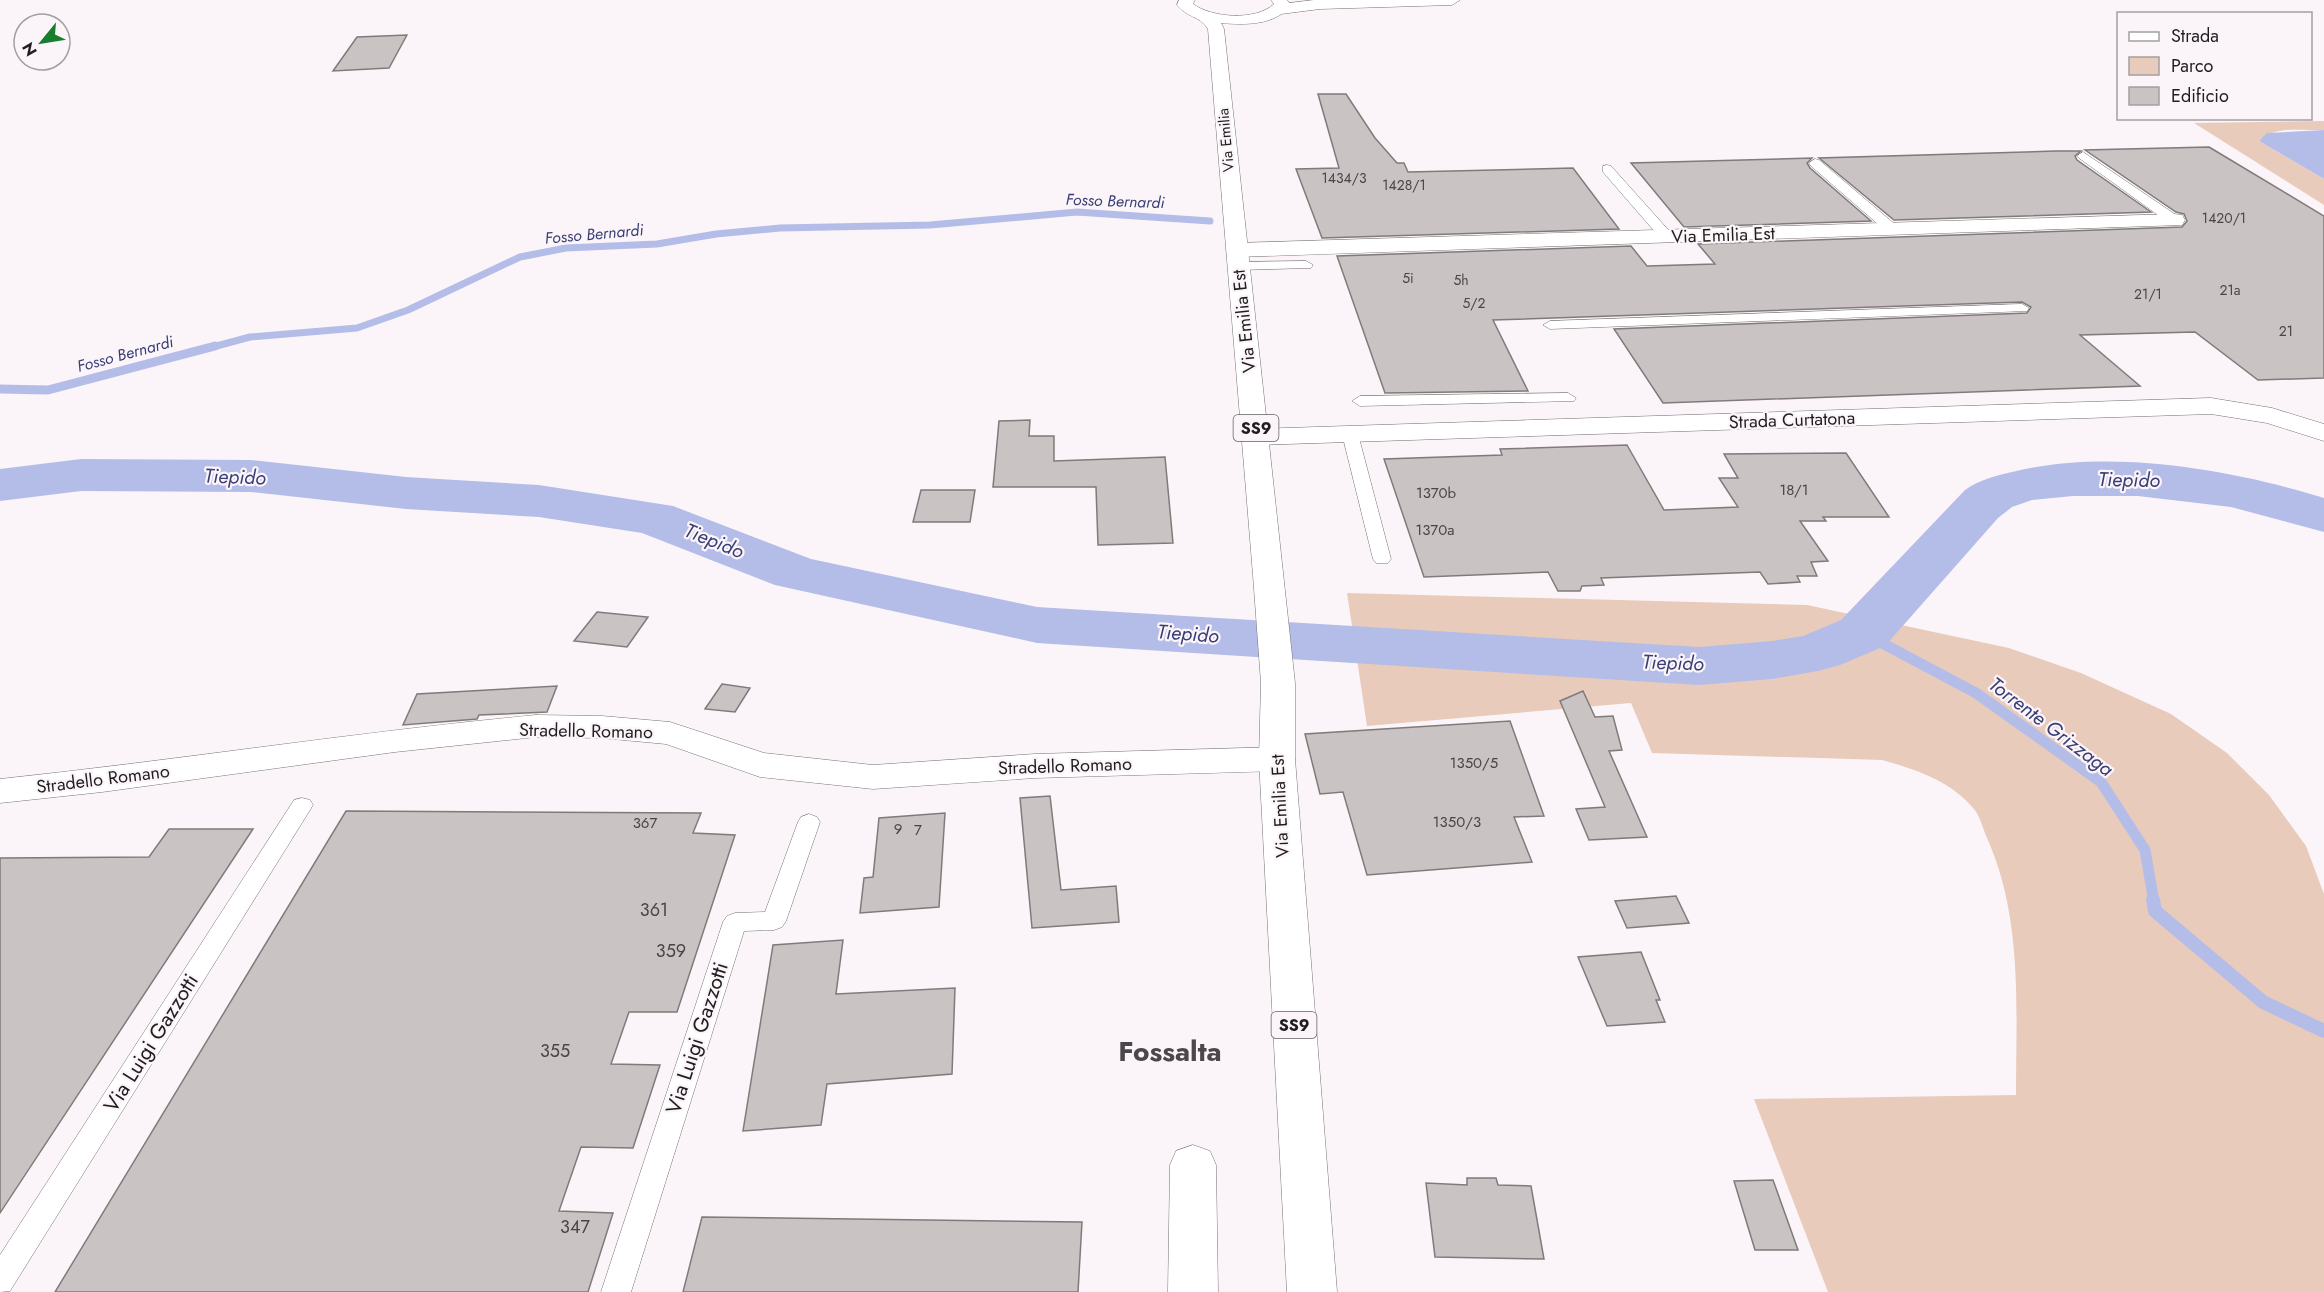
<svg xmlns="http://www.w3.org/2000/svg" width="2324" height="1292" font-family="Jost,sans-serif">
  <rect width="100%" height="100%" fill="#fbf5f9"/>
  <g fill="#e9cbbc">
    <path d="M2324 121V130C2303 131 2274 125 2259 141L2324 179V205L2194 123Z"/>
    <path d="M1347 593 1807 605 2009 648 2081 673 2171 714 2227 753 2269 795 2306 846 2324 894V1292H1828L1754 1099 2016 1095C2016 1009 2023 918 1987 838 1983 829 1980 816 1974 809 1951 781 1915 769 1882 760L1652 753 1631 703 1367 726Z"/>
  </g>
  <path fill="#b4bde8" d="M2324 130V179L2259 141 2267 133Z"/>
  <g fill="none" stroke-linecap="round" stroke-linejoin="round">
    <path stroke="#b4bde8" stroke-width="7" d="M209 348 250 337 357 328 408 310 520 257 566 248 657 244 716 234 780 228 930 225 1077 212 1210 221"/>
    <path stroke="#b4bde8" stroke-width="9" d="M0 389 48 390 215 346"/>
    <path stroke="#b4bde8" stroke-width="11" d="M1863 633 1976 693 2101 782 2145 850 2154 902"/>
    <path stroke="#b4bde8" stroke-width="14" d="M2153 900 2155 911 2263 1002 2324 1031"/>
    <path fill="#b4bde8" fill-rule="evenodd" d="M81 459 251 460 406 477 539 485 673 506 811 559 1037 607 1699 647 1772 641 1803 636 1841 620 1965 490C1979 480 1995 476 2012 472 2108 448 2230 469 2324 498V532L2231 507 2138 496H2073L2032 500 2012 507 1998 518 1885 646 1840 665 1818 671 1772 679 1699 685 1037 643 775 585 642 533 539 517 406 509 251 492 81 491 0 501V469Z"/>
  </g>
  <g fill="#cac3c3" stroke="#807a7a" stroke-width="1.5">
    <path d="M407 35 389 68 333 71 357 37Z"/>
    <path d="M1318 94H1346L1375 138 1397 163H1404L1408 172 1573 168 1619 229 1322 238 1296 169 1339 168Z"/>
    <path d="M2209 147 2324 216V378L2258 380 2195 332 2080 335 2140 386 1663 403 1614 329 2027 313 2031 307 2022 302 1493 320 1528 391 1385 393 1337 256 1631 246 1647 266 1715 264 1698 244 2182 227 2187 221 2184 214 2176 212 2085 150Z"/>
    <path d="M2056 151H2081L2075 156 2077 160 2151 212 1894 220 1819 158Z"/>
    <path d="M1812 158 1807 163 1810 168 1871 221 1684 227 1631 163Z"/>
    <path d="M1030 420 1029 436H1054V461L1165 457 1173 543 1098 545 1096 487H993L999 421Z"/>
    <path d="M1627 445 1664 510 1738 507 1719 478H1738L1724 454 1846 453 1889 517H1823L1826 521H1800L1828 561 1811 562 1817 576H1797L1800 582 1768 584 1760 572 1601 578 1604 585 1582 586 1580 591H1558L1548 572 1424 577 1384 459 1502 455 1500 449Z"/>
    <path d="M921 490H975L970 522H913Z"/>
    <path d="M597 612 648 617 627 647 574 641Z"/>
    <path d="M722 684 750 688 735 712 705 709Z"/>
    <path d="M557 686 547 712 479 715 477 719 403 725 417 694Z"/>
    <path d="M1583 691 1595 717 1613 716 1622 750 1609 751 1647 837 1589 840 1576 809 1605 807 1560 701Z"/>
    <path d="M1510 721 1544 816 1514 817 1532 862 1367 875 1343 792 1320 794 1305 734Z"/>
    <path d="M1050 796 1061 890 1116 886 1119 922 1032 928 1020 798Z"/>
    <path d="M346 811 701 813 693 833 735 835 677 1012H629L611 1064 660 1065 633 1148 581 1147 559 1211 613 1213 588 1292H55Z"/>
    <path d="M945 813 939 907 860 913 864 878 873 877 879 818Z"/>
    <path d="M169 829H253L0 1213V858L149 857Z"/>
    <path d="M1676 896 1689 923 1627 928 1615 901Z"/>
    <path d="M843 940 836 994 955 988 952 1074 827 1084 821 1125 743 1131 773 945Z"/>
    <path d="M1641 952 1660 1000H1656L1665 1022 1607 1026 1578 957Z"/>
    <path d="M1467 1178H1496L1498 1185 1531 1186 1544 1259 1435 1257 1426 1183 1467 1185Z"/>
    <path d="M1773 1180 1798 1250H1755L1734 1181Z"/>
    <path d="M702 1217 1082 1222 1078 1292H683Z"/>
  </g>
  <g fill="none" stroke-linecap="round" stroke-linejoin="round">
    <g stroke="#777275" stroke-width="1">
      <g id="service">
        <path d="M2083 152 2179 217 2180 220 2179 223H2169L2079 158 2077 156Z"/>
        <path d="M1815 159 1819 160 1897 226 1898 229 1897 232H1887L1811 166 1809 163Z"/>
        <path d="M1607 165 1611 166 1672 234 1674 237 1672 240H1662L1603 172V166Z"/>
        <path d="M1306 261 1313 265 1311 268 1238 270 1231 266 1238 262Z"/>
        <path d="M2022 304 2029 308 2027 311 1550 329 1543 325 1550 321Z"/>
        <path d="M1568 393 1576 398 1574 401 1360 406 1352 401 1360 396Z"/>
        <path d="M1350 429 1358 434 1391 559 1388 563H1376L1373 559 1342 434Z"/>
        <path d="M302 798 310 800 313 805 310 810 10 1291 0 1292V1255L294 800Z"/>
        <path d="M809 814 817 817 820 822 786 921 782 927 774 930 744 931 631 1292H601L723 922 727 916 735 913 765 912 798 822 801 817Z"/>
      </g>
    </g>
    <g stroke="#777275" stroke-width="1">
      <g id="minor">
        <path d="M2174 214 2182 215 2185 220 2182 225 1237 257 1229 255 1226 250 1229 245 1237 243Z"/>
        <path d="M2211 398 2272 408 2324 424V441L2267 423 2211 414 1257 445 1247 443 1243 437 1247 431 1257 429Z"/>
        <path d="M536 715 602 716 670 722 764 753 873 765 1035 754 1277 747 1290 751 1295 759 1290 767 1277 771 1035 778 873 789 760 777 666 744 602 738 536 737 395 752 102 792 0 803V779C179 760 357 732 536 715Z"/>
        <path d="M1193 1145 1210 1151 1216 1165 1218 1292H1168L1170 1165 1176 1151Z"/>
      </g>
    </g>
    <g stroke="#777275" stroke-width="1">
      <path id="tertiary" d="M1314 0H1460L1452 5 1320 9 1281 14 1273 9 1281 4Z"/>
    </g>
    <g stroke="#777275" stroke-width="1">
      <path id="primary" d="M1179 0H1195L1193 4C1212 18 1256 21 1274 4L1271 0H1287L1291 5C1275 26 1244 25 1221 23L1224 29 1295 683V759L1337 1292H1287L1259 759 1261 683 1253 575 1208 29C1199 15 1187 18 1177 5Z"/>
    </g>
    <use href="#service" fill="#fff" fill-rule="evenodd"/>
    <use href="#minor" fill="#fff" fill-rule="evenodd"/>
    <use href="#tertiary" fill="#fff" fill-rule="evenodd"/>
    <use href="#primary" fill="#fff" fill-rule="evenodd"/>
  </g>
  <g text-anchor="middle" dominant-baseline="central" stroke-width="4.5" stroke-linejoin="round" paint-order="stroke">
    <g font-size="14" fill="#4a4647">
      <text x="1344" y="178">1434/3</text>
      <text x="1404" y="185">1428/1</text>
      <text x="2224" y="218">1420/1</text>
      <text x="1408" y="278">5i</text>
      <text x="1461" y="280">5h</text>
      <text x="2230" y="290">21a</text>
      <text x="2148" y="294">21/1</text>
      <text x="1474" y="303">5/2</text>
      <text x="2286" y="331">21</text>
    </g>
    <g font-size="15" fill="#1f1d1e" stroke="#fbf5f9">
      <text transform="translate(1226 140) rotate(-95)">Via Emilia</text>
    </g>
    <g font-size="15" fill="#4a4647">
      <text x="1794" y="490">18/1</text>
      <text x="1436" y="493">1370b</text>
      <text x="1435" y="530">1370a</text>
      <text x="1474" y="763">1350/5</text>
      <text x="1457" y="822">1350/3</text>
      <text x="645" y="823">367</text>
      <text x="898" y="829">9</text>
      <text x="918" y="830">7</text>
    </g>
    <g font-size="16" font-style="italic" fill="#383e75" stroke="#fbf5f9">
      <text transform="translate(1115 201) rotate(2)">Fosso Bernardi</text>
      <text transform="translate(594 234) rotate(-5)">Fosso Bernardi</text>
      <text transform="translate(125 354) rotate(-15)">Fosso Bernardi</text>
    </g>
    <g fill="#fbf5f9" stroke="#615e60" stroke-width="1.5">
      <rect x="1233.5" y="415" width="45" height="26" rx="4.5"/>
      <rect x="1271.5" y="1012" width="45" height="26" rx="4.5"/>
    </g>
    <g font-size="16" font-weight="bold" fill="#1f1d1e">
      <text x="1256" y="428">SS9</text>
      <text x="1294" y="1025">SS9</text>
    </g>
    <g font-size="18" fill="#1f1d1e" stroke="#fbf5f9">
      <text transform="translate(1723 235) rotate(-2)">Via Emilia Est</text>
      <text transform="translate(1244 321) rotate(-96)">Via Emilia Est</text>
      <text transform="translate(1792 420) rotate(-2)">Strada Curtatona</text>
      <text transform="translate(586 731) rotate(1)">Stradello Romano</text>
      <text transform="translate(1065 766) rotate(-2)">Stradello Romano</text>
      <text transform="translate(103 779) rotate(-7)">Stradello Romano</text>
      <text transform="translate(1280 806) rotate(-93)">Via Emilia Est</text>
    </g>
    <g font-size="18" fill="#4a4647">
      <text x="654" y="910">361</text>
      <text x="671" y="951">359</text>
      <text x="555" y="1051">355</text>
      <text x="575" y="1227">347</text>
    </g>
    <g font-size="20" font-style="italic" fill="#383e75" stroke="#fbf5f9">
      <text transform="translate(235 477) rotate(2)">Tiepido</text>
      <text transform="translate(2129 480) rotate(1)">Tiepido</text>
      <text transform="translate(714 541) rotate(22)">Tiepido</text>
      <text transform="translate(1188 634) rotate(4)">Tiepido</text>
      <text transform="translate(1673 663) rotate(2)">Tiepido</text>
      <text transform="translate(2051 727) rotate(37)">Torrente Grizzaga</text>
    </g>
    <g font-size="21" fill="#1f1d1e" stroke="#fbf5f9">
      <text transform="translate(697 1038) rotate(-72)">Via Luigi Gazzotti</text>
      <text transform="translate(151 1043) rotate(-58)">Via Luigi Gazzotti</text>
    </g>
    <g font-size="28" font-weight="bold" fill="#4c484a" stroke="#fbf5f9">
      <text x="1170" y="1051">Fossalta</text>
    </g>
  </g>
  <rect x="2117" y="12" width="195" height="108" fill="#fbf5f9" stroke="#a39fa1" stroke-width="1.5"/>
  <rect x="2129" y="32" width="30" height="9" fill="#ffffff" stroke="#a39fa1" stroke-width="1.5"/>
  <text x="2171" y="42" font-size="18" fill="#1f1d1e">Strada</text>
  <rect x="2129" y="57" width="30" height="18" fill="#e9cbbc" stroke="#a39fa1" stroke-width="1.5"/>
  <text x="2171" y="72" font-size="18" fill="#1f1d1e">Parco</text>
  <rect x="2129" y="87" width="30" height="18" fill="#cac3c3" stroke="#a39fa1" stroke-width="1.5"/>
  <text x="2171" y="102" font-size="18" fill="#1f1d1e">Edificio</text>
  <g transform="translate(42 42) rotate(240)"><circle r="28" fill="#fbf5f9" stroke="#a39fa1" stroke-width="1.5"/>
  <path d="M0-4.5L10 22L0 15L-10 22Z" fill="#197d30"/>
  <text y="-9" font-size="16" font-weight="bold" text-anchor="middle" fill="#1f1d1e">N</text>
  </g>
</svg>
